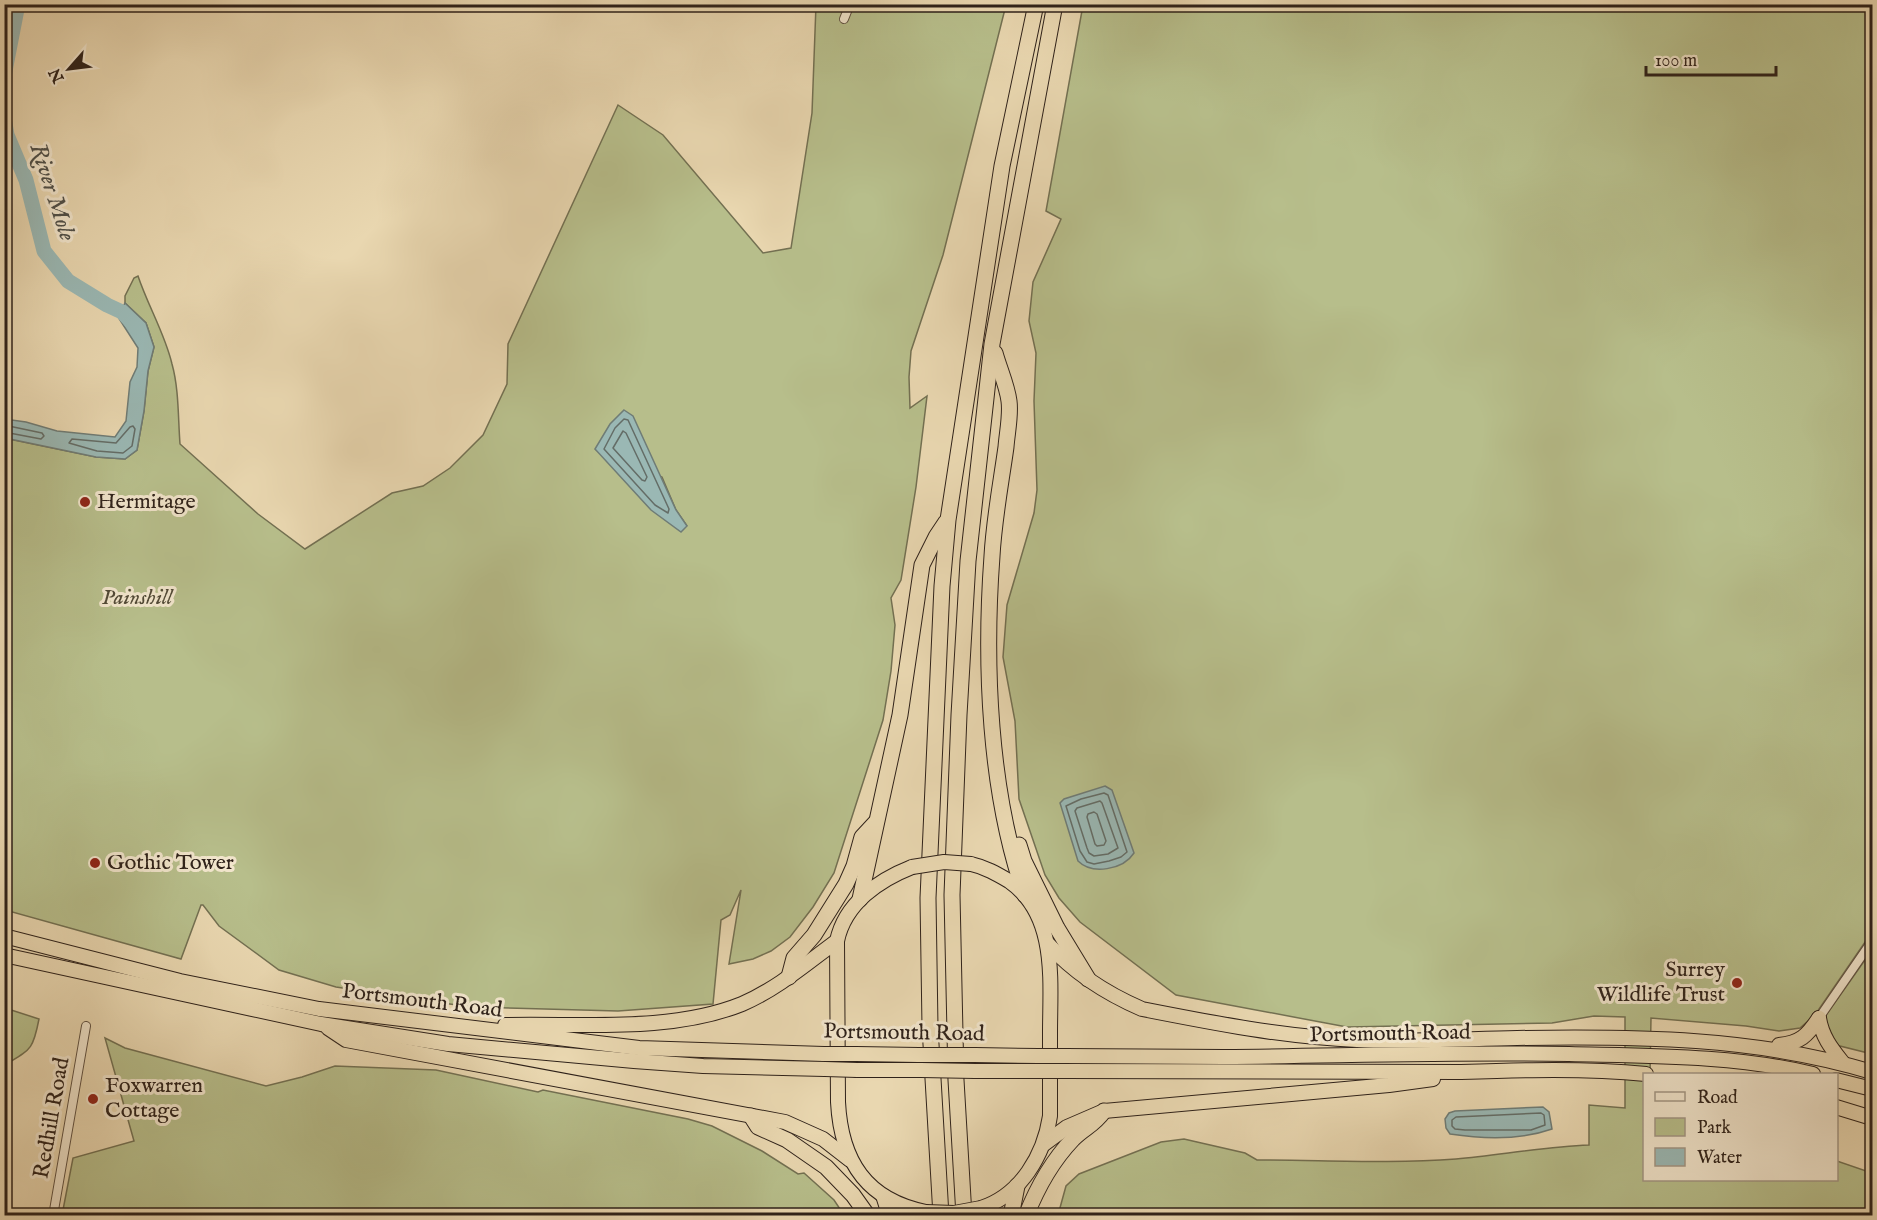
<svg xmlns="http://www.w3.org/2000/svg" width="1877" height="1220" font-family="'IM FELL English',serif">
  <rect width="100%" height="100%" fill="#e9d7b0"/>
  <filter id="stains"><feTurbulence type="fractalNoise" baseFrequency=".00333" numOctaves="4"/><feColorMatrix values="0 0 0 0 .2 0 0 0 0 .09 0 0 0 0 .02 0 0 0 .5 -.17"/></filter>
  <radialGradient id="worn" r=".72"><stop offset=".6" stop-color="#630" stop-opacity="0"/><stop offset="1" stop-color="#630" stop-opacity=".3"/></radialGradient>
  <g fill="#b7be8b" stroke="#737052" stroke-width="1.5" fill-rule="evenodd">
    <path d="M816 5H1006L943 255 911 351 909 377 910 408 927 396 916 487 901 580 891 598 895 625 891 671 883 720 834 873 813 907 790 937 771 951 753 959 729 964 741 890 730 915 721 920 713 1004 618 1011 470 1007 336 987 279 970 219 926 203 905H201L181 959 5 910 4 438 96 457 125 459 137 450 144 411 148 371 154 347 146 323 125 303V296L134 278 138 276C148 306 165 334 172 364 179 389 178 418 180 444L258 514 305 549 392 493 423 486 450 468 483 435 507 384 508 344 618 105 663 135 763 253 791 248 812 113ZM595 449 662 477 676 510 687 526Z"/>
    <path d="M1083 5H1872V932L1815 1015 1800 1028 1779 1031 1746 1026 1651 1018 1650 1074H1644V1180H1836L1837 1161 1872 1173V1215H1058L1066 1186 1079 1174 1161 1142 1184 1139 1245 1153 1257 1160C1323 1160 1390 1164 1456 1159 1500 1155 1544 1147 1589 1145V1105L1625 1108V1017L1594 1016 1552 1023 1347 1027 1176 995 1080 922 1059 898 1045 875 1019 799 1015 721 1003 657 1007 605 1034 513 1037 490 1034 401 1036 353 1029 321 1033 282 1061 219 1046 211Z"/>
    <path d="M1872 950V1054L1836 1045 1827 1029 1824 1018Z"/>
    <path d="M5 1008 39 1019C33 1050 31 1049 5 1065Z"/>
    <path d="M105 1038 125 1048 266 1086 302 1077 335 1066 436 1070 538 1092 543 1090 688 1119 712 1126 762 1151 798 1174 804 1173 834 1200 844 1215H62L73 1158 134 1141Z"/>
  </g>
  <g fill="#9ab8b4" stroke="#6f7c76" stroke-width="1.5">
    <path d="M125 303 146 323 154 347 148 371 144 411 137 450 125 459 96 457 5 438V419L26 422 57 431 115 437 126 421 130 382 137 367 138 348 118 317Z"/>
    <path d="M624 410 633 416 676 510 687 526 681 532 651 510 595 449 610 424Z"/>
    <path d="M1105 786 1112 790 1134 853C1123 870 1092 875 1078 861L1060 803 1064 799Z"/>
    <path d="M1543 1107 1549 1112 1552 1129C1521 1140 1483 1139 1450 1134L1446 1128 1445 1119 1449 1113 1455 1111Z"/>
  </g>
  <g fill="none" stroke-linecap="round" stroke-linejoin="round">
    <g stroke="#646d67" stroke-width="1.5">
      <path d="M624 419 628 420 669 509 668 513 655 505 604 449 615 428Z"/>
      <path d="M4 425 42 433 44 436 41 439 4 432"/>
      <path d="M133 426 135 429 132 446 123 453 97 451 69 443 72 439 116 443 130 427Z"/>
      <path d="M623 431 626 433 647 477 645 481 642 480 613 448Z"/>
      <path d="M1104 793 1108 795 1127 852 1121 857 1109 861 1094 864 1087 862 1080 851 1066 806 1081 799Z"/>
      <path d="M1100 801 1102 803 1118 848 1108 854 1094 856 1089 853 1087 848 1075 811 1077 808Z"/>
      <path d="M1094 812 1097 814 1106 841 1104 845 1097 846 1095 844 1087 817 1088 814Z"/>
      <path d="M1541 1113 1544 1115 1545 1125 1531 1130H1465L1455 1129 1452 1126V1120L1456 1117Z"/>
    </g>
    <g stroke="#9ab8b4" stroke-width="15">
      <path d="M4 76 18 4"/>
      <path d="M4 118 7 135 26 180 44 251 68 281 107 305 122 312 136 327"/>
    </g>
    <g stroke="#5e4f40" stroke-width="10">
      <g id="minor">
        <path d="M844 19 850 4"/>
        <path d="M1819 1018 1872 941"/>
        <path d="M53 1216 86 1026"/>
      </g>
    </g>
    <g stroke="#2f221a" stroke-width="16">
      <g id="trunk">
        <path d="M971 864C985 867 997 874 1009 881 1058 915 1050 981 1050 1033 1050 1061 1050 1088 1050 1116 1044 1155 1021 1195 981 1208"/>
        <path d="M912 867C879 880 845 903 837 941L838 1102C841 1161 866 1200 926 1212"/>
        <path d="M4 936 180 981 319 1009 639 1048 824 1054"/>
        <path d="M1048 944C1074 973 1105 993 1142 1009 1213 1023 1284 1037 1357 1040 1411 1042 1464 1039 1517 1038 1637 1036 1757 1037 1872 1072"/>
        <path d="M4 955 321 1024 448 1044 634 1061 703 1066 825 1069"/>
        <path d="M1819 1018C1822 1037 1832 1049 1843 1063"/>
        <path d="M505 1025C581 1023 670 1033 742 1004 777 989 807 963 837 941"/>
        <path d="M328 1028 346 1040 785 1122 823 1139 850 1160"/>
        <path d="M1779 1045C1800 1043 1807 1036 1819 1018"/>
        <path d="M856 1054 919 1055"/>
        <path d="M975 1055 1038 1056"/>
        <path d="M1065 1056C1118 1056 1171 1057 1224 1057 1339 1056 1454 1052 1569 1054 1650 1056 1734 1055 1813 1074"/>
        <path d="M857 1070H921"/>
        <path d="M975 1071H1038"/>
        <path d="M1065 1071 1461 1072C1522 1070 1585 1068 1646 1074"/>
        <path d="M1836 1080 1872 1089"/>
        <path d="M1836 1107 1872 1118"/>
        <path d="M1044 1144 1067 1127 1104 1111 1389 1085 1433 1079"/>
      </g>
    </g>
    <g stroke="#2f221a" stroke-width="17">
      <g id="motorway">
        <path d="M995 353C999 368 1007 385 1009 401 1011 415 1007 433 1006 447 1001 483 994 519 992 556 984 664 989 792 1025 895"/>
        <path d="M1019 845 1024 861 1057 928 1088 979"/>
        <path d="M860 899 900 715 922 565 936 537 946 522"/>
        <path d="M789 977 794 958 814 935 846 884 854 866 862 837 875 823"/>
        <path d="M751 1116 758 1127 787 1140 826 1167 853 1195 868 1216"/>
        <path d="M884 1197 890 1216"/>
        <path d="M941 1216 930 1027 928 898 942 586 948 520 1002 166 1036 4"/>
        <path d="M964 1216 956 1080 952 895 959 715 968 561 992 344 1055 4"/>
        <path d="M1011 1216 1017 1186"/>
        <path d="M1026 1216C1037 1188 1052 1161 1073 1139 1085 1127 1093 1126 1104 1111"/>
      </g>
    </g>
    <use href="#minor" stroke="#f1e5cc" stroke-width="8"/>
    <use href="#trunk" stroke="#e9d7b0" stroke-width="14"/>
    <use href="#motorway" stroke="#e9d7b0" stroke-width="15"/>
    <g stroke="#2f221a" stroke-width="16" stroke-linecap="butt">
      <g id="trunk-bridge">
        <path d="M912 867 944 862 971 864"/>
        <path d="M824 1054H856"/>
        <path d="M919 1055H975"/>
        <path d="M1038 1056H1065"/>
        <path d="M825 1069 857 1070"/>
        <path d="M921 1070 975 1071"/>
        <path d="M1038 1071H1065"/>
        <path d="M926 1212 954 1213 981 1208"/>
      </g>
    </g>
    <use href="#trunk-bridge" stroke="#e9d7b0" stroke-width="14"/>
  </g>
  <g fill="#8f2418" stroke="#f1e5cc" stroke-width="2">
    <circle cx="85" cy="502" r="6"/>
    <circle cx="95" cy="863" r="6"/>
    <circle cx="1737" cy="983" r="6"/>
    <circle cx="93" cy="1099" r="6"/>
  </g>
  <g text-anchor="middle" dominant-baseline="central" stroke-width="6" stroke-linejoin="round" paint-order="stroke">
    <g font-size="22" fill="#2f221a" stroke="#f1e5cc" text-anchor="start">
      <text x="97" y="502">Hermitage</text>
      <text x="107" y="863">Gothic Tower</text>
      <text x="1725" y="970" text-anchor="end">Surrey<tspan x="1725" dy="25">Wildlife Trust</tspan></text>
      <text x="105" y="1086">Foxwarren<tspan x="105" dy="25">Cottage</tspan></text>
    </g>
    <g font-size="22" font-style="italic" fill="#514936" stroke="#f1e5cc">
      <text x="137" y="598">Painshill</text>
    </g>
    <g font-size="22" fill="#2f221a" stroke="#f1e5cc">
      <text transform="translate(422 1001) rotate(7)">Portsmouth Road</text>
      <text transform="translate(904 1033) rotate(1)">Portsmouth Road</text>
      <text transform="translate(1390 1034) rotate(-1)">Portsmouth Road</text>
      <text transform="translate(52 1118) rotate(-80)">Redhill Road</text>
    </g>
    <g font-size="24" font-style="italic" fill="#4f4f48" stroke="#f1e5cc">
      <text transform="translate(52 192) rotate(72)">River Mole</text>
    </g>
  </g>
  <rect width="1877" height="1220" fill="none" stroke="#e9d7b0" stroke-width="24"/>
  <rect x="6" y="6" width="1865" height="1208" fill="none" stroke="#2f221a" stroke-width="3"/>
  <rect x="12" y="12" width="1853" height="1196" fill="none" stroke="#2f221a" stroke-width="1.5"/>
  <rect x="1643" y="1073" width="195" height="108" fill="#f1e5cc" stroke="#a39785" stroke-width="1.5"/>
  <rect x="1655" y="1092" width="30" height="9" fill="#f1e5cc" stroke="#a39785" stroke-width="1.5"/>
  <text x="1697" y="1103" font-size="18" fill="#2f221a">Road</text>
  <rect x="1655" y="1118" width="30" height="18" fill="#b7be8b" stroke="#a39785" stroke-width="1.5"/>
  <text x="1697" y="1133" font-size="18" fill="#2f221a">Park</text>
  <rect x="1655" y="1148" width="30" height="18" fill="#9ab8b4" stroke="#a39785" stroke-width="1.5"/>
  <text x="1697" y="1163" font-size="18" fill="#2f221a">Water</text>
  <g transform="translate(69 69) rotate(242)" stroke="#f1e5cc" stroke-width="4.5" paint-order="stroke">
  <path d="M0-4.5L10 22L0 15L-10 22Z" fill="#2f221a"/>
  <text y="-9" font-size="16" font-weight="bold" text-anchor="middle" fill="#2f221a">N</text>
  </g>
  <path d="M1646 66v9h130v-9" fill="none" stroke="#2f221a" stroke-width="3"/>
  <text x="1655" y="66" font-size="18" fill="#2f221a" stroke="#f1e5cc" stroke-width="4.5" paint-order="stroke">100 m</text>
  <rect width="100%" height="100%" filter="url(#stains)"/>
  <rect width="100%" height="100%" fill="url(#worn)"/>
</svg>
